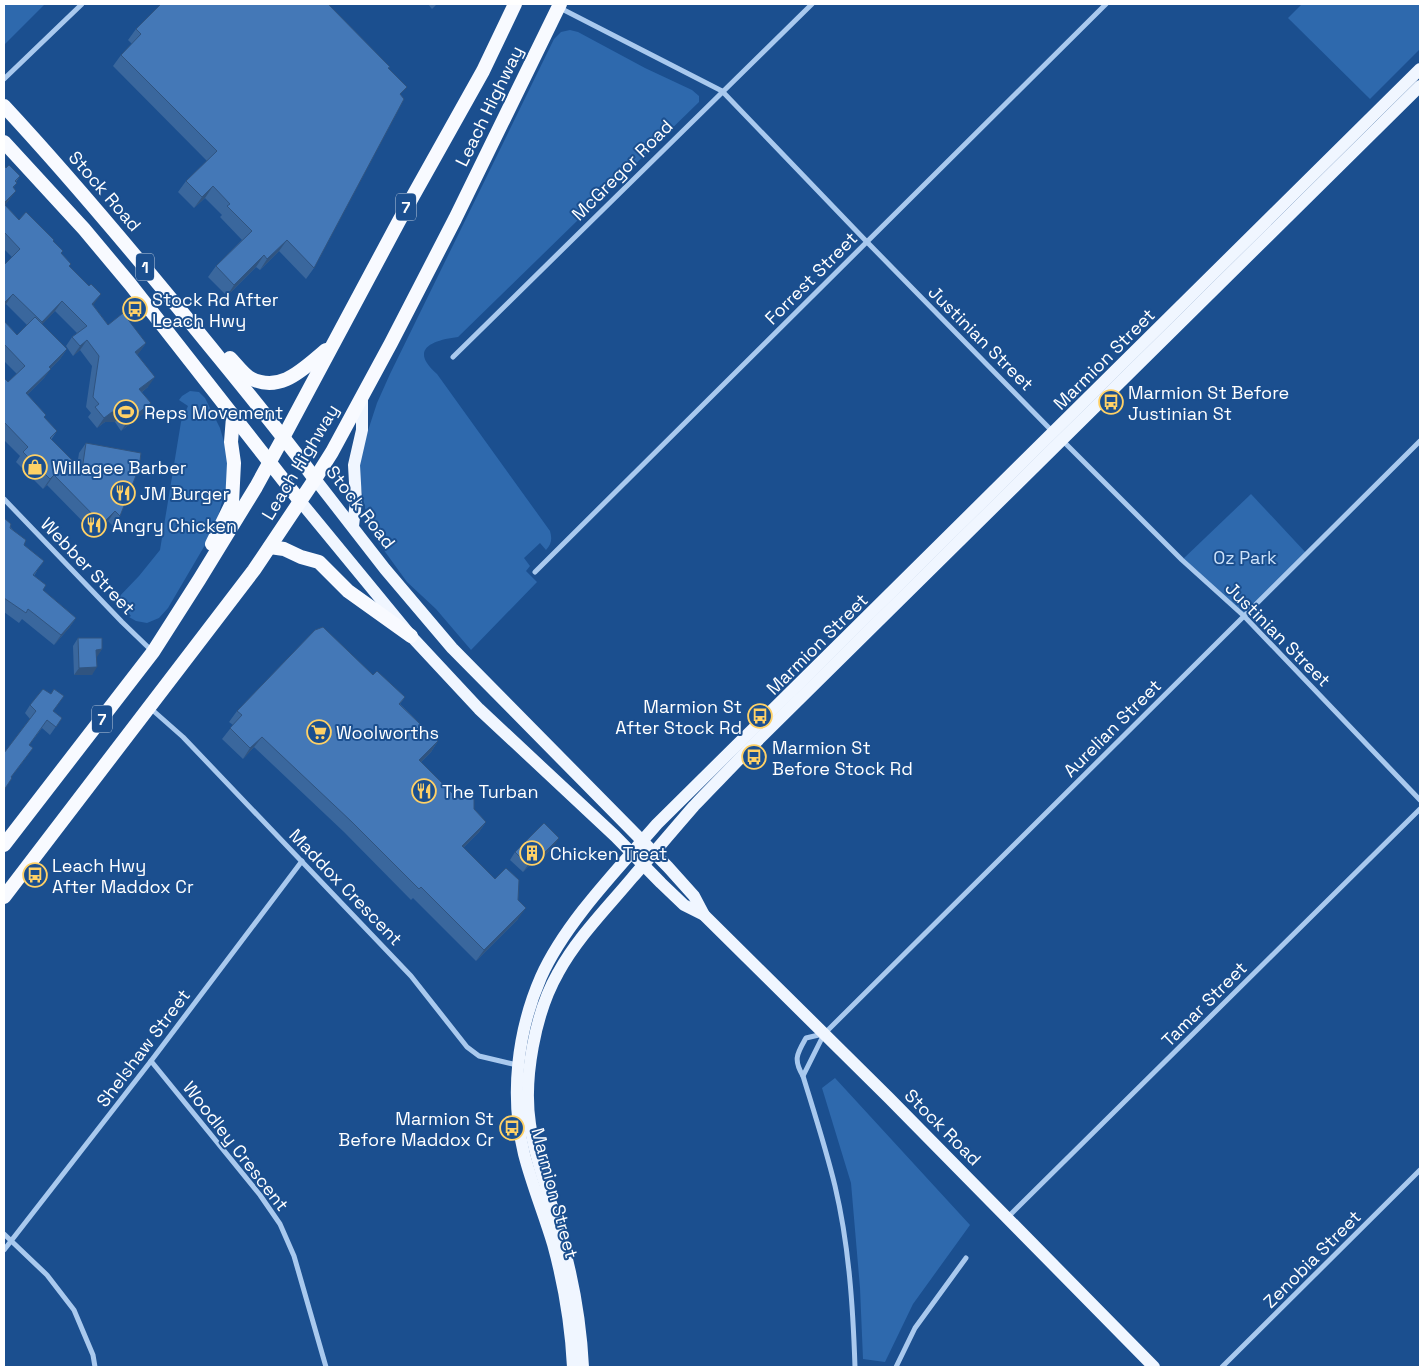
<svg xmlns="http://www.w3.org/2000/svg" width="1424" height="1371" font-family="'Space Grotesk',sans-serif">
  <rect width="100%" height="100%" fill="#1b4f8f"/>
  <g fill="#2e69ad">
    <path d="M4 4H45L4 45Z"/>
    <path d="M1302 4H1420V49L1370 99 1288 18Z"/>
    <path d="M570 30 578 32 645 68 692 90 699 96V102L458 337C433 340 408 349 437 374L550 531C552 538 552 544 546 550L540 543 524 558 530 566 526 571 537 582 471 650 436 609 407 582 378 542 365 508 359 477 361 452 377 403 390 374 554 39 561 32Z"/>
    <path d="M190 391 199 392 205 398 220 428 227 452V483L215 528 168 608 159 618 147 623 136 621 129 617 131 616 116 600 139 576 160 550 181 422 188 406 179 400 182 396Z"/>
    <path d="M1251 494 1307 554 1244 616 1182 560Z"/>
    <path d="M835 1078 970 1225 913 1304 885 1362 863 1359 860 1288 851 1183 822 1088Z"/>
  </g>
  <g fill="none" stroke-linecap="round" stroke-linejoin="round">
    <g stroke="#a9c9ee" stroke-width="5">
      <path d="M560 8 722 91 867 242 1052 431"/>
      <path d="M4 79 82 4"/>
      <path d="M453 357 812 4"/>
      <path d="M1062 440 1182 560 1244 616 1420 800"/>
      <path d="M4 499 122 622 152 651"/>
      <path d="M535 572 1106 4"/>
      <path d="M149 707 183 737 411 976 467 1047 479 1056 517 1065"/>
      <path d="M823 1034 806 1038C797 1054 793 1059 803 1076 814 1112 826 1149 835 1186 849 1245 853 1307 855 1367"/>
      <path d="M151 1061 260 1195 280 1224 294 1256 326 1367"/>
      <path d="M803 1076 824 1034 1420 441"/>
      <path d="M1008 1217 1420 809"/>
      <path d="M4 1234 47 1275 74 1310 93 1355 95 1367"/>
      <path d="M4 1250 151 1061 302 861"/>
      <path d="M896 1367 915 1328 966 1258"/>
      <path d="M1222 1367 1420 1170"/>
    </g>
    <g stroke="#f0f6ff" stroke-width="12">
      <path d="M315 479 385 569 452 648 668 867 694 896 704 915"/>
      <path d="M300 501 411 636 479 709 615 836 661 883 684 905 704 915 889 1098 1154 1367"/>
      <path d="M353 526 356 501 354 465 362 430V396"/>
      <path d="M573 1367C571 1327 564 1284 553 1244 544 1214 532 1185 524 1154 510 1096 517 1032 541 977 565 923 618 869 657 824L1420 69"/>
      <path d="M583 1367C581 1326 574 1284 563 1244 553 1204 536 1165 530 1124 523 1079 535 1013 558 973 577 938 606 909 632 878 653 854 673 830 694 806 711 788 729 770 746 752L1420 86"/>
    </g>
    <g stroke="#f8faff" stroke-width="14">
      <path d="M4 106C72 179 136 256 199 333 238 381 278 429 315 479"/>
      <path d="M4 142 84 229 130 284 300 501"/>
      <path d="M230 358C236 364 243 374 250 378 281 394 304 368 326 350"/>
      <path d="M212 544 232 503 234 463 231 442 233 417"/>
      <path d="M270 547 284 549 301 557 319 562 348 591 411 636"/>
      <path d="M4 845 153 652 199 580 256 487 284 436 399 221 483 71 515 4"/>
      <path d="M4 897 254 570 315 479 332 452 391 343 455 219 560 4"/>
    </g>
  </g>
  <g fill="#3a679d">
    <path d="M428 4H437L432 9Z"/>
    <path d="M136 29 389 69 401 95 314 268 306 279 279 251 260 270 256 267 227 296 208 277 216 266 242 240 220 217 222 215 205 198 194 208 178 192 186 181 207 161 113 66 121 55 132 44 128 40Z"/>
    <path d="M4 165 6 168 20 176 16 182 9 200 5 205 19 220 53 241 61 254 93 305 108 325 146 343 137 355 148 387 142 392 144 413 121 431 115 422H105L97 428 88 417 91 413 86 407 92 366 80 350 73 356 66 346 72 337 77 333 55 311 42 324 67 349 60 359 51 368 44 378 27 395 44 418 57 431 51 440 77 466 79 453 86 443 120 516 113 526 108 521 95 534 47 485 43 489 16 462 20 456 4 440V378L8 382 17 374 4 361V321L17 335 27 325 6 304 12 257 4 249Z"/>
    <path d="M4 518 24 545 37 571 34 576 43 590 76 618 69 628 54 645 22 619 19 623 4 612Z"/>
    <path d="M78 638 102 649 96 657 92 675H74L73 646Z"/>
    <path d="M373 675 405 697 400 704 438 741 431 752 421 762 457 798 474 809 486 822 479 832 463 848 495 879 518 900V919L476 961 413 898 411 900 344 832 254 747 243 759 222 739 233 725 229 722 237 711Z"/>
    <path d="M30 705 53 711 62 718 50 735 42 728 29 745 27 756 11 777 4 790 30 719 25 713Z"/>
    <path d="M554 846 538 862 535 860 523 872 510 860 515 852Z"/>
  </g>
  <g fill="#305480">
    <path d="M213 186 205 198 194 208 202 197Z"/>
    <path d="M16 191 9 200 4 206V203Z"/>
    <path d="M287 240 279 251 260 270 267 259Z"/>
    <path d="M264 255 256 267 227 296 234 285Z"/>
    <path d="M13 294 6 304 4 307V303Z"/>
    <path d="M101 294 94 304 85 313 92 304Z"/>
    <path d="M62 301 55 311 35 332 42 322Z"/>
    <path d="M87 340 80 350 73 356 80 346Z"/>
    <path d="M146 343 139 353 128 362 135 352Z"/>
    <path d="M67 349 60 359 42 377 49 367Z"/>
    <path d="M51 369 44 378 19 403 26 393Z"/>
    <path d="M155 377 148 387 133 399 139 389Z"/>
    <path d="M151 403 144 413 121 431 128 421Z"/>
    <path d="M112 412H122L115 422H105L97 428 104 418Z"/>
    <path d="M54 475 47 485 43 489 50 479Z"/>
    <path d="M115 511 108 521 95 534 102 524Z"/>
    <path d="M76 618 69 628 54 645 61 635Z"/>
    <path d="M102 649 97 657H91L96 650Z"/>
    <path d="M97 667 92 675H74L79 668Z"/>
    <path d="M262 737 254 747 243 759 250 748Z"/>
    <path d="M438 741 431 752 412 771 419 760Z"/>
    <path d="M486 822 479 832 454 857 462 846Z"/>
    <path d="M559 838 554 846 538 862 543 854Z"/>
    <path d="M540 852 535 860 523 872 528 865Z"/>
    <path d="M526 908 518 919 476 961 484 950Z"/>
  </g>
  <g fill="#4478b7" stroke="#305480">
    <path d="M161 4H328L390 67 388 68 407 87 400 94 404 99 314 268 287 240 267 259 264 255 234 285 216 266 252 231 227 206 230 204 213 186 202 197 186 181 217 151 121 55 141 34 136 29Z"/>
    <path d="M4 165 6 168 9 165 20 176 15 181 17 183 13 187 16 191 4 203Z"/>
    <path d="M4 204 19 220 26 212 54 240 53 241 63 251 61 253 71 264 69 266 89 286 91 284 101 294 92 304 108 325 123 313 146 343 135 352 155 377 139 389 151 403 128 421 122 412H112L104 418 95 407 99 404 93 397 99 356 87 340 80 346 72 337 87 326 62 301 42 322 13 294 4 303V265L20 249 5 233 4 235Z"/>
    <path d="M35 317 67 349 49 367 51 369 26 393 46 415 44 417 57 431 50 438 82 470 86 443 141 453 139 468 120 516 115 511 102 524 54 475 50 479 23 452 28 447 4 422V378L8 382 25 366 4 344V321L17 335Z"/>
    <path d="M4 518 11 524 10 528 26 540 24 545 44 561 33 575 46 585 43 590 76 618 61 635 28 609 26 613 4 598Z"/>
    <path d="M323 627 373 675 377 671 405 697 399 704 438 741 419 760 457 798 474 799V809L486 822 462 846 495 879 506 868 519 880 518 900 526 908 484 950 421 887 419 889 352 822 262 737 250 748 230 728 242 715 237 711 315 630Z"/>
    <path d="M78 638H102V649L96 650 97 667 79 668Z"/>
    <path d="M43 689 51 694 54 689 64 696 53 711 62 718 56 727 47 720 29 745 33 748 11 777 12 778 4 790V753L36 711 30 705Z"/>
    <path d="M544 823 559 838 543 854 540 852 528 865 515 852Z"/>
  </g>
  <defs>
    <g id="bus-ring" transform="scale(1.25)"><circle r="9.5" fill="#1b4f8f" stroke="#ffd166" stroke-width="1.5"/><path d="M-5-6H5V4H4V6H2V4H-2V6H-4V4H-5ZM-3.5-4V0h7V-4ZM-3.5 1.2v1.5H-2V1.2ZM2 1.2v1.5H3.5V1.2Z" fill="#ffd166"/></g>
    <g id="stadium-ring" transform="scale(1.25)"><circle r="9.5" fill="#1b4f8f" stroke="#ffd166" stroke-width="1.5"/><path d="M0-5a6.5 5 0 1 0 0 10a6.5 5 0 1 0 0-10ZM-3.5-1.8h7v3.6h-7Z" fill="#ffd166"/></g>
    <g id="shop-ring" transform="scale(1.25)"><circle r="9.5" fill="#1b4f8f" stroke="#ffd166" stroke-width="1.5"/><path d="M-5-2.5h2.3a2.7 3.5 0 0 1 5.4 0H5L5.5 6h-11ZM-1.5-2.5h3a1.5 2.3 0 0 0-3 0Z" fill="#ffd166"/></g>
    <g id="restaurant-ring" transform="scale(1.25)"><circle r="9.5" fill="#1b4f8f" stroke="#ffd166" stroke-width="1.5"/><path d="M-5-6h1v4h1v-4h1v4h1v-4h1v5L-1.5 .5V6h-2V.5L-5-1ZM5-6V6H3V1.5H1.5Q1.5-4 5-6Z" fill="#ffd166"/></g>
    <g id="supermarket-ring" transform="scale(1.25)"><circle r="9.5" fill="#1b4f8f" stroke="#ffd166" stroke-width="1.5"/><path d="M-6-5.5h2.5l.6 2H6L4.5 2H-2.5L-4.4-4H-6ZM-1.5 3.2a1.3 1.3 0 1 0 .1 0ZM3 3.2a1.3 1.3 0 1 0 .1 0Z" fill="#ffd166"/></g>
    <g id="building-ring" transform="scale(1.25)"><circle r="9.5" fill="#1b4f8f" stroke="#ffd166" stroke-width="1.5"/><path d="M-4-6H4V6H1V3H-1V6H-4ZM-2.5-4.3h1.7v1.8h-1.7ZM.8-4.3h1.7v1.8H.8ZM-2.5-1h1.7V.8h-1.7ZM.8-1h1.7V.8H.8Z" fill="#ffd166"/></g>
  </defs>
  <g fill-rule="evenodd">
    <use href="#bus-ring" x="135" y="309"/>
    <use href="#bus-ring" x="1111" y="402"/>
    <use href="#stadium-ring" x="126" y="412"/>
    <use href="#shop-ring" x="35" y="467"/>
    <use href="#restaurant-ring" x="123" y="493"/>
    <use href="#restaurant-ring" x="94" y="525"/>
    <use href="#bus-ring" x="760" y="716"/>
    <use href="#supermarket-ring" x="319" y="732"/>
    <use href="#bus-ring" x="754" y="757"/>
    <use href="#restaurant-ring" x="424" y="791"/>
    <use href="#building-ring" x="532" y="853"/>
    <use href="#bus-ring" x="35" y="875"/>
    <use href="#bus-ring" x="512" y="1128"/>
  </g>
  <g text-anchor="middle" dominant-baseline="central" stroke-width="4" stroke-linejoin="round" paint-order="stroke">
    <g fill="#1b4f8f" stroke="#bbcadd" stroke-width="1">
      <rect x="396" y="193.5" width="20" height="27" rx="4"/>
      <rect x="136" y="253.5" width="18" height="27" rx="4"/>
      <rect x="92" y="705.5" width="20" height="27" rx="4"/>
    </g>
    <g font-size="16" font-weight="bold" fill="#fff">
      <text x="406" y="207">7</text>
      <text x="145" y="267">1</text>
      <text x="102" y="719">7</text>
    </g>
    <g font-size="18" fill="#fff" stroke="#1b4f8f">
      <text transform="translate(489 106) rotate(-64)">Leach Highway</text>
      <text transform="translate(622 170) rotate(-45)">McGregor Road</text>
      <text transform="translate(105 191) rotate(49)">Stock Road</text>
      <text transform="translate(811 278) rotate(-45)">Forrest Street</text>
      <text transform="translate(981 338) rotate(45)">Justinian Street</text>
      <text transform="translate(1104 359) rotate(-45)">Marmion Street</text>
      <text transform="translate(300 462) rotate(-59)">Leach Highway</text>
      <text transform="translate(361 507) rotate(52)">Stock Road</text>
      <text transform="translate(88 566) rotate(46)">Webber Street</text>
      <text transform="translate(1278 634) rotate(45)">Justinian Street</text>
      <text transform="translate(817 644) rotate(-45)">Marmion Street</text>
      <text transform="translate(1112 728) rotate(-45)">Aurelian Street</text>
      <text transform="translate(346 887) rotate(46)">Maddox Crescent</text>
      <text transform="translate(1204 1004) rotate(-45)">Tamar Street</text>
      <text transform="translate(143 1048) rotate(-53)">Shelshaw Street</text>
      <text transform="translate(943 1127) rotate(45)">Stock Road</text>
      <text transform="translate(236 1146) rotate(52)">Woodley Crescent</text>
      <text transform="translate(555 1193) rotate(75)">Marmion Street</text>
      <text transform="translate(1312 1259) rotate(-45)">Zenobia Street</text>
    </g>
    <g font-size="18" fill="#fff" stroke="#1b4f8f" text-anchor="start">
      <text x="152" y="299">Stock Rd After<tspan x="152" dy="21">Leach Hwy</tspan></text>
      <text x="1128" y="392">Marmion St Before<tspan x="1128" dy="21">Justinian St</tspan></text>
      <text x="144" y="412">Reps Movement</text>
      <text x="52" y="467">Willagee Barber</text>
      <text x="140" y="493">JM Burger</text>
      <text x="112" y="525">Angry Chicken</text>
      <text x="742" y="706" text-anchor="end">Marmion St<tspan x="742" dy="21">After Stock Rd</tspan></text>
      <text x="336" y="732">Woolworths</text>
      <text x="772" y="747">Marmion St<tspan x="772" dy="21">Before Stock Rd</tspan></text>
      <text x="442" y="791">The Turban</text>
      <text x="550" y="853">Chicken Treat</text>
      <text x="52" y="865">Leach Hwy<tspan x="52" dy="21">After Maddox Cr</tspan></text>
      <text x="494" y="1118" text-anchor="end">Marmion St<tspan x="494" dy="21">Before Maddox Cr</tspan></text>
    </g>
    <g font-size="18" fill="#cfe3fa" stroke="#1b4f8f">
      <text x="1245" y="557">Oz Park</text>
    </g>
  </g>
  <rect width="1424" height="1371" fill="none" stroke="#ffffff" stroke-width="10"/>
</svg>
